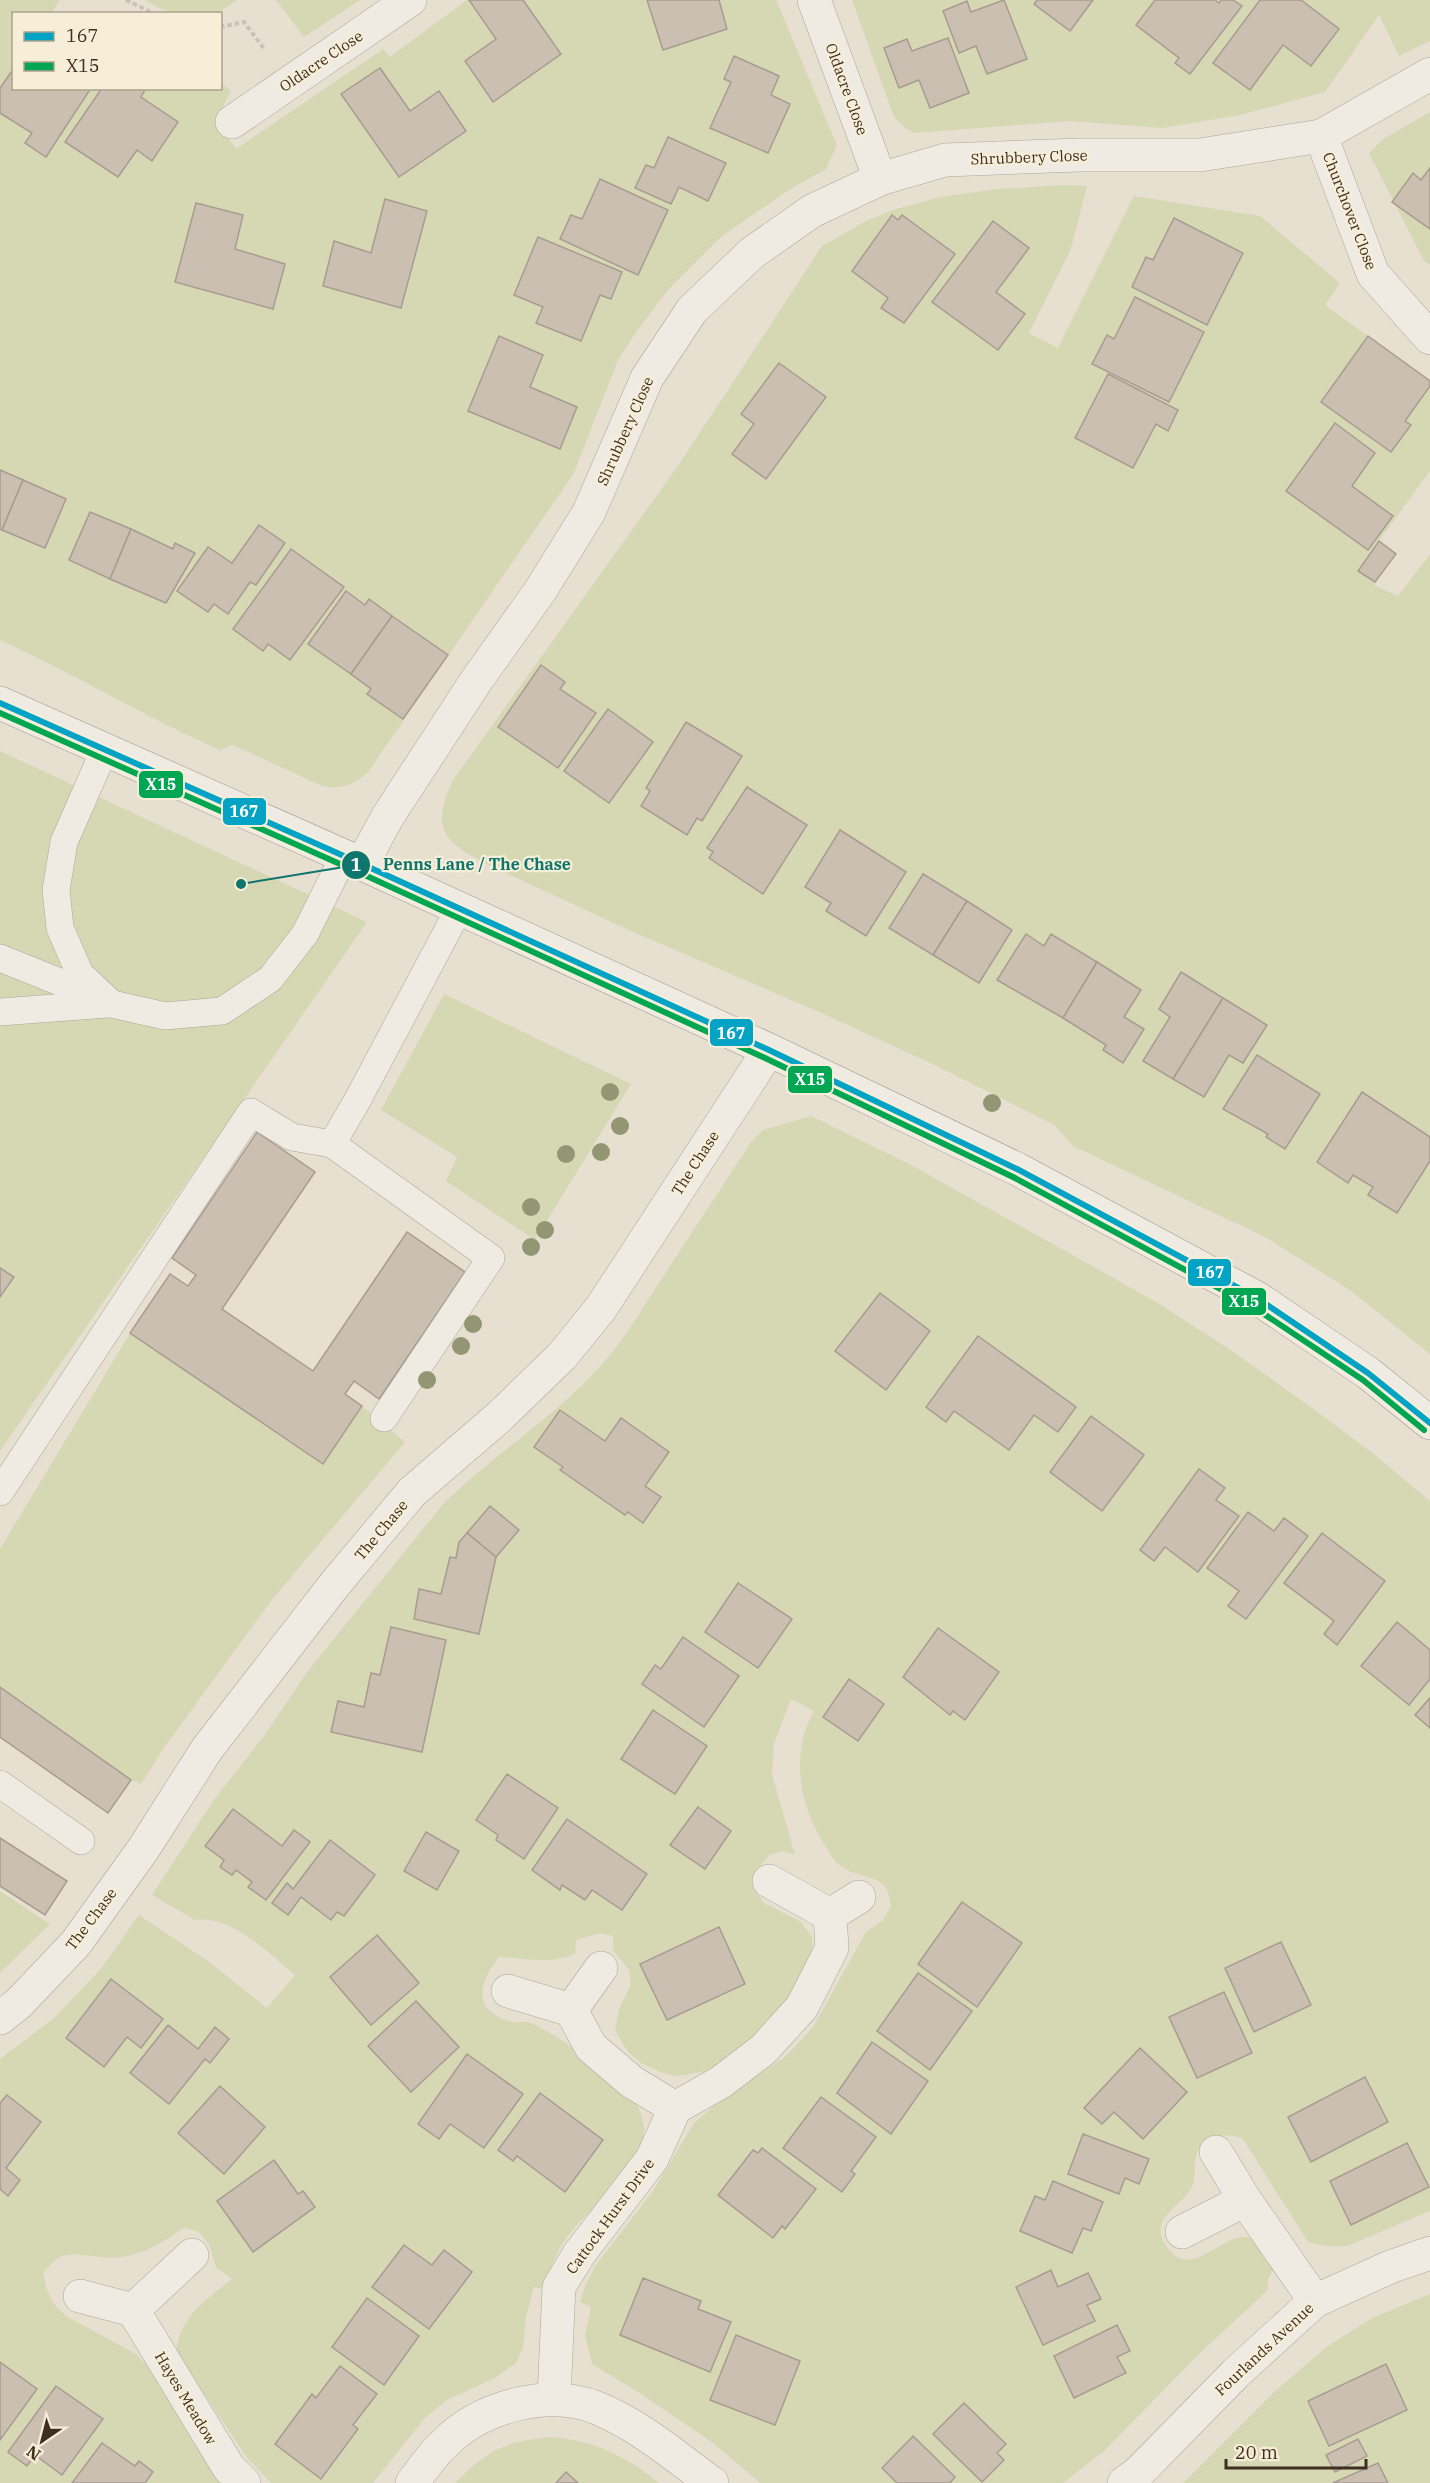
<svg xmlns="http://www.w3.org/2000/svg" width="1430" height="2483" font-family="'IBM Plex Serif',serif">
  <rect width="100%" height="100%" fill="#e7e0d1"/>
  <g fill="#d6d7b3">
    <path d="M0 0H60L51 13 14 14V88H220L221 84 231 90 216 121 236 149 383 49 390 57 467 0H776L837 145 826 169 789 190 722 236 668 290 637 331 618 360 574 473 368 772C353 785 342 790 322 786L233 745 220 750C145 717 75 674 0 640Z"/>
    <path d="M144 0H237L218 13 172 14Z"/>
    <path d="M276 0H360L304 37Z"/>
    <path d="M852 0H1430V41L1399 56 1379 15 1325 92 1240 115 1162 128 1070 121 914 133 905 128 894 117Z"/>
    <path d="M1430 112V265L1424 261 1369 153 1383 139Z"/>
    <path d="M1063 185 1087 186 1071 249 1029 333 1058 348 1134 196 1260 216 1340 283 1325 305 1430 381V471L1379 541 1396 554 1374 585 1398 596 1430 554V1354L1351 1291 1267 1238 1073 1146 1054 1125 941 1068 826 1015 633 932 497 869C451 846 426 835 453 780L680 463 822 246 866 221 896 209 940 197 998 189Z"/>
    <path d="M0 751 367 922 0 1451Z"/>
    <path d="M444 994 631 1084 535 1240 446 1181 457 1157 381 1110Z"/>
    <path d="M811 1116 915 1167 1158 1303 1238 1355 1312 1408 1375 1455 1430 1501V2211L1347 2246H1326L1308 2242 1243 2139C1223 2130 1196 2139 1195 2164 1194 2173 1196 2181 1190 2190 1180 2207 1149 2219 1165 2244 1191 2286 1222 2229 1251 2238 1263 2241 1271 2251 1279 2260L1268 2279V2290L1201 2352 1104 2451 1063 2483H760L713 2443 638 2392 592 2364 585 2335 591 2307 580 2302 585 2286 596 2265 653 2191 694 2123 718 2102 785 2057 813 2027 866 1932 883 1920 891 1906C890 1901 889 1892 886 1888 875 1873 852 1878 837 1863 832 1858 828 1850 824 1844 799 1805 790 1753 814 1711L791 1699 774 1744 772 1774 795 1855 782 1851 769 1855 758 1869 755 1878 756 1891 764 1903 800 1921 812 1937 813 1957 782 2014 729 2060 705 2071 686 2075 675 2076 661 2072 641 2063 628 2052 615 2030 619 2009 631 1984 629 1970 613 1950V1936L600 1933 576 1940 575 1954C549 1965 526 1958 499 1957 489 1970 476 1990 486 2007 491 2014 505 2021 513 2022 520 2023 525 2021 531 2023 562 2037 615 2077 636 2104 640 2109 644 2123 644 2129 641 2172 585 2209 563 2243 554 2257 549 2273 542 2289L534 2287 526 2317 523 2348 516 2363 495 2378 447 2400 425 2418 373 2483H271L248 2459 176 2352C180 2316 206 2300 232 2279L216 2267 209 2244 198 2231 184 2228C164 2241 146 2254 121 2257 102 2260 78 2250 60 2257 54 2260 48 2268 43 2273L47 2290 54 2304 66 2316 136 2354 147 2365 196 2446 222 2483H0V2059L54 2018 99 1971 139 1915 208 1961 267 2008 295 1975C269 1954 231 1914 195 1920L152 1895 213 1801 264 1736 307 1672 444 1503C495 1453 557 1416 604 1362 626 1337 643 1307 661 1280 691 1234 721 1188 751 1142L763 1130Z"/>
    <path d="M130 1333 323 1464 362 1406 405 1442 271 1601 166 1745 141 1784 131 1780 0 1687V1549Z"/>
    <path d="M0 1891 50 1924 0 1973Z"/>
    <path d="M1430 2294V2483H1183L1273 2393 1325 2348 1372 2318Z"/>
    <path d="M549 2437C594 2440 624 2455 659 2483H455C489 2449 502 2443 549 2437Z"/>
  </g>
  <g fill="#cbbfb2" stroke="#a89c90" stroke-width="1.5">
    <path d="M469 0H523L561 54 493 102 465 61 496 39Z"/>
    <path d="M647 0H719L727 29 663 50Z"/>
    <path d="M1004 0 1027 59 987 74 976 46 959 53 943 11 967 1 971 12Z"/>
    <path d="M1037 0H1093L1070 31 1034 4Z"/>
    <path d="M1155 0H1215L1219 3 1221 0H1233L1242 6 1190 74 1175 63 1179 58 1136 25Z"/>
    <path d="M1260 0H1301L1339 29 1311 66 1283 45 1250 90 1213 63Z"/>
    <path d="M948 38 969 93 930 108 919 80 899 88 884 48 907 39 912 51Z"/>
    <path d="M734 56 779 76 771 95 790 104 768 153 710 128 731 82 724 79Z"/>
    <path d="M14 68V88H91L46 157 25 143 32 133 0 113V88Z"/>
    <path d="M380 68 410 111 439 91 466 131 399 177 341 94Z"/>
    <path d="M102 88H146L141 97 178 122 152 161 137 150 118 177 65 142Z"/>
    <path d="M668 137 726 163 708 201 679 187 671 204 635 188 646 165 654 168Z"/>
    <path d="M1430 168V229L1392 202 1413 173 1421 180Z"/>
    <path d="M600 179 668 210 638 275 560 239 571 215 582 219Z"/>
    <path d="M385 199 427 211 401 308 323 286 334 241 371 253Z"/>
    <path d="M196 203 243 215 235 249 285 264 273 309 175 282Z"/>
    <path d="M892 215 898 220 902 215 955 254 904 323 881 308 888 298 852 271Z"/>
    <path d="M1174 218 1243 253 1207 325 1132 287 1146 257 1153 260Z"/>
    <path d="M993 221 1029 248 996 292 1025 314 998 350 932 302Z"/>
    <path d="M538 237 622 272 611 299 600 295 581 341 536 323 543 307 514 295Z"/>
    <path d="M1135 297 1204 332 1169 402 1092 364 1107 335 1114 339Z"/>
    <path d="M499 336 543 355 530 387 577 407 560 449 468 411Z"/>
    <path d="M1368 336 1430 381V386L1405 421 1411 425 1391 452 1321 402Z"/>
    <path d="M779 363 826 397 766 479 732 454 754 424 741 414Z"/>
    <path d="M1108 374 1178 410 1168 431 1156 424 1133 468 1075 438Z"/>
    <path d="M1335 423 1375 453 1352 486 1393 516 1368 550 1286 491Z"/>
    <path d="M0 470 23 480 2 530 0 529Z"/>
    <path d="M23 480 66 499 45 548 2 530Z"/>
    <path d="M90 512 131 529 110 579 69 560Z"/>
    <path d="M259 525 285 543 256 585 250 582 228 614 214 604 208 612 177 591 208 547 232 563Z"/>
    <path d="M131 529 173 549 175 543 195 553 166 603 110 579Z"/>
    <path d="M1379 541 1396 554 1375 582 1358 571Z"/>
    <path d="M291 549 344 587 290 660 268 644 263 651 233 629Z"/>
    <path d="M346 591 365 605 369 599 392 616 351 674 308 644Z"/>
    <path d="M392 616 448 655 403 719 367 694 371 689 351 674Z"/>
    <path d="M541 665 565 682 560 689 596 713 558 768 498 727Z"/>
    <path d="M608 709 653 742 609 803 564 771Z"/>
    <path d="M686 722 742 756 702 821 697 818 687 835 641 806 650 791 646 788Z"/>
    <path d="M747 787 807 825 763 894 709 858 713 852 707 848Z"/>
    <path d="M840 830 906 872 866 936 826 911 831 903 805 887Z"/>
    <path d="M923 874 967 901 933 955 889 928Z"/>
    <path d="M967 901 1012 930 979 983 933 955Z"/>
    <path d="M1026 934 1044 946 1051 934 1097 962 1063 1018 997 980Z"/>
    <path d="M1097 962 1141 990 1124 1017 1144 1029 1123 1063 1103 1050 1106 1045 1063 1018Z"/>
    <path d="M1181 972 1223 998 1173 1079 1143 1061 1170 1017 1159 1009Z"/>
    <path d="M1223 998 1267 1025 1243 1063 1229 1055 1204 1097 1173 1079Z"/>
    <path d="M1257 1055 1320 1094 1285 1149 1266 1137 1268 1134 1223 1109Z"/>
    <path d="M1362 1092 1430 1137V1161L1397 1213 1368 1195 1373 1187 1353 1175 1348 1183 1317 1162Z"/>
    <path d="M257 1132 315 1172 222 1309 313 1371 407 1232 465 1272 379 1399 354 1381 345 1394 362 1406 323 1464 130 1333 170 1274 188 1286 196 1275 172 1258Z"/>
    <path d="M0 1268 14 1277 0 1297Z"/>
    <path d="M880 1293 930 1331 886 1390 835 1351Z"/>
    <path d="M978 1336 1076 1407 1058 1432 1034 1415 1009 1450 954 1411 946 1422 926 1407Z"/>
    <path d="M560 1410 605 1441 621 1418 669 1452 645 1486 661 1497 643 1523 628 1512 625 1515 560 1470 563 1467 534 1447Z"/>
    <path d="M1091 1416 1144 1455 1102 1511 1050 1472Z"/>
    <path d="M1199 1469 1225 1488 1216 1500 1239 1516 1198 1572 1165 1547 1154 1561 1140 1550Z"/>
    <path d="M490 1506 519 1530 496 1557 467 1533Z"/>
    <path d="M1248 1512 1274 1531 1284 1518 1308 1536 1246 1619 1228 1606 1239 1591 1207 1568Z"/>
    <path d="M467 1533 496 1557 479 1634 414 1619 419 1589 441 1594 450 1557 456 1558 459 1542Z"/>
    <path d="M1322 1533 1385 1581 1337 1645 1324 1634 1334 1621 1284 1583Z"/>
    <path d="M738 1583 792 1619 758 1668 705 1632Z"/>
    <path d="M1397 1622 1430 1650V1679L1409 1705 1361 1666Z"/>
    <path d="M391 1627 446 1640 422 1752 331 1732 338 1701 364 1707 371 1673 380 1675Z"/>
    <path d="M938 1628 999 1672 965 1720 953 1711 950 1715 903 1677Z"/>
    <path d="M683 1637 739 1676 704 1727 642 1684 655 1665 661 1669Z"/>
    <path d="M849 1679 884 1704 858 1741 823 1717Z"/>
    <path d="M0 1687 131 1780 108 1813 0 1737Z"/>
    <path d="M1430 1698V1728L1415 1715Z"/>
    <path d="M653 1710 707 1746 675 1794 621 1759Z"/>
    <path d="M507 1774 558 1808 524 1859 496 1840 498 1835 476 1820Z"/>
    <path d="M698 1807 731 1831 705 1869 670 1845Z"/>
    <path d="M233 1809 282 1846 294 1830 310 1842 266 1900 248 1887 252 1882 236 1870 232 1875 220 1867 224 1860 205 1846Z"/>
    <path d="M567 1819 647 1874 622 1910 592 1890 585 1900 562 1885 560 1890 532 1870Z"/>
    <path d="M426 1832 459 1851 437 1890 404 1871Z"/>
    <path d="M0 1838 67 1881 45 1915 0 1886Z"/>
    <path d="M330 1840 375 1875 344 1916 337 1912 331 1920 301 1897 288 1915 272 1903 287 1883 293 1889Z"/>
    <path d="M962 1902 1022 1943 977 2007 918 1964Z"/>
    <path d="M719 1927 745 1984 667 2020 640 1964Z"/>
    <path d="M377 1935 419 1983 371 2025 330 1977Z"/>
    <path d="M1281 1942 1311 2005 1254 2032 1225 1968Z"/>
    <path d="M918 1973 972 2011 930 2070 877 2031Z"/>
    <path d="M111 1979 163 2019 141 2048 127 2037 104 2067 66 2038Z"/>
    <path d="M1224 1992 1252 2053 1197 2078 1169 2017Z"/>
    <path d="M416 2001 459 2047 411 2092 368 2046Z"/>
    <path d="M168 2025 198 2049 215 2027 229 2039 210 2063 205 2059 169 2104 130 2073Z"/>
    <path d="M872 2042 928 2081 891 2134 837 2093Z"/>
    <path d="M1140 2048 1187 2092 1143 2139 1114 2112 1102 2124 1084 2108Z"/>
    <path d="M467 2054 523 2094 484 2148 450 2124 439 2139 418 2124Z"/>
    <path d="M1365 2077 1388 2122 1311 2162 1288 2117Z"/>
    <path d="M220 2086 265 2127 224 2174 178 2133Z"/>
    <path d="M540 2093 603 2140 565 2192 517 2156 513 2161 498 2150Z"/>
    <path d="M7 2095 41 2122 6 2168 20 2180 8 2196 0 2189V2103Z"/>
    <path d="M821 2097 876 2137 851 2171 855 2174 842 2192 783 2148Z"/>
    <path d="M1083 2134 1149 2159 1139 2184 1125 2178 1119 2194 1068 2174Z"/>
    <path d="M1407 2143 1429 2187 1351 2225 1330 2181Z"/>
    <path d="M762 2148 816 2189 785 2229 782 2226 773 2238 718 2195 753 2150 758 2153Z"/>
    <path d="M274 2160 298 2194 303 2191 315 2207 253 2252 217 2201Z"/>
    <path d="M1053 2181 1103 2202 1091 2231 1083 2228 1072 2253 1020 2231 1035 2196 1045 2200Z"/>
    <path d="M404 2245 432 2265 444 2250 472 2272 429 2329 372 2287Z"/>
    <path d="M1051 2270 1058 2287 1088 2273 1101 2299 1087 2305 1095 2321 1043 2345 1016 2287Z"/>
    <path d="M643 2278 701 2301 698 2309 731 2322 710 2372 620 2335Z"/>
    <path d="M367 2298 419 2336 384 2385 332 2347Z"/>
    <path d="M1117 2325 1130 2351 1117 2357 1126 2373 1074 2398 1054 2356Z"/>
    <path d="M736 2335 800 2361 775 2425 710 2400Z"/>
    <path d="M0 2362 37 2389 0 2440Z"/>
    <path d="M1386 2364 1407 2410 1329 2446 1308 2401Z"/>
    <path d="M340 2366 377 2394 353 2425 358 2429 321 2479 275 2444 312 2394 316 2398Z"/>
    <path d="M56 2386 103 2419 62 2475 35 2455 27 2466 8 2452Z"/>
    <path d="M964 2403 1006 2444 997 2453 1004 2460 982 2482 933 2434Z"/>
    <path d="M913 2436 955 2477 950 2483H897L882 2468Z"/>
    <path d="M1358 2439 1367 2456 1335 2472 1326 2455Z"/>
    <path d="M102 2443 135 2466 139 2461 153 2472 145 2483H72Z"/>
    <path d="M1378 2463 1388 2483H1333Z"/>
    <path d="M566 2472 578 2483H556Z"/>
  </g>
  <g fill="none" stroke-linecap="round" stroke-linejoin="round">
    <g stroke="#ada599" stroke-width="28">
      <g id="service">
        <path d="M104 751 64 842 56 890 60 928 80 974 112 1004 165 1016 222 1011 270 979 305 934 344 856"/>
        <path d="M0 958 97 997"/>
        <path d="M0 1012 107 1004"/>
        <path d="M332 1144 491 1258 384 1418"/>
        <path d="M0 1492 251 1112 292 1137 332 1144 357 1101 459 909"/>
        <path d="M0 1784 81 1841"/>
      </g>
    </g>
    <g stroke="#ada599" stroke-width="34">
      <g id="minor">
        <path d="M814 0 880 179"/>
        <path d="M232 122 410 0"/>
        <path d="M1321 136 1373 274 1430 338"/>
        <path d="M362 864 388 816 476 681 540 591 589 512 647 378 692 310 752 253 812 211 880 179 945 160 1079 155H1200L1321 136 1430 74"/>
        <path d="M830 1915 859 1897"/>
        <path d="M508 1991 571 2010"/>
        <path d="M0 2018 18 2004 76 1943 144 1848 207 1749 335 1584 412 1492 499 1417 562 1356 601 1308 769 1050"/>
        <path d="M675 2108 721 2082 764 2049 802 2007 832 1948 830 1915 769 1881"/>
        <path d="M1245 2200 1315 2301"/>
        <path d="M1182 2232 1245 2200 1216 2152"/>
        <path d="M80 2296 133 2310 192 2255"/>
        <path d="M133 2310 229 2468 244 2483"/>
        <path d="M554 2398 559 2287 579 2254 652 2159 675 2108 632 2082 591 2047 571 2010 601 1968"/>
        <path d="M412 2483C422 2470 432 2455 444 2444 480 2407 548 2388 597 2408 639 2425 676 2457 712 2483"/>
        <path d="M1124 2483 1139 2472 1236 2373 1315 2301 1390 2267 1430 2253"/>
      </g>
    </g>
    <g stroke="#9c958a" stroke-width="34">
      <path id="secondary" d="M0 703 362 864 769 1050 1017 1169 1257 1298 1368 1373 1430 1423"/>
    </g>
    <g stroke="#c8c2b9" stroke-width="4" stroke-dasharray="4.5 3" stroke-linecap="butt">
      <path d="M126 0 155 14"/>
      <path d="M220 27 244 22 265 50"/>
    </g>
    <use href="#service" stroke="#efebe3" stroke-width="27"/>
    <use href="#minor" stroke="#efebe3" stroke-width="33"/>
    <use href="#secondary" stroke="#efebe3" stroke-width="33"/>
    <g stroke="#f7eed8" stroke-width="10">
      <path id="bus-1" d="M0 703 362 864 769 1050 1017 1169 1257 1298 1368 1373 1430 1423"/>
    </g>
    <g stroke="#f7eed8" stroke-width="10">
      <path id="bus-2" d="M0 713 358 872 765 1058 1013 1177 1252 1306 1363 1380 1424 1430"/>
    </g>
    <use href="#bus-1" stroke="#03a3c5" stroke-width="6"/>
    <use href="#bus-2" stroke="#00a651" stroke-width="6"/>
  </g>
  <g fill="#929673">
    <circle cx="610" cy="1092" r="9"/>
    <circle cx="992" cy="1103" r="9"/>
    <circle cx="620" cy="1126" r="9"/>
    <circle cx="601" cy="1152" r="9"/>
    <circle cx="566" cy="1154" r="9"/>
    <circle cx="531" cy="1207" r="9"/>
    <circle cx="545" cy="1230" r="9"/>
    <circle cx="531" cy="1247" r="9"/>
    <circle cx="473" cy="1324" r="9"/>
    <circle cx="461" cy="1346" r="9"/>
    <circle cx="427" cy="1380" r="9"/>
  </g>
  <g text-anchor="middle" dominant-baseline="central" stroke-width="4.5" stroke-linejoin="round" paint-order="stroke">
    <g font-size="15" fill="#3d2e20" stroke="#f7eed8">
      <text transform="translate(321 61) rotate(-34)">Oldacre Close</text>
      <text transform="translate(847 89) rotate(70)">Oldacre Close</text>
      <text transform="translate(1029 157) rotate(-2)">Shrubbery Close</text>
      <text transform="translate(1350 211) rotate(69)">Churchover Close</text>
      <text transform="translate(625 431) rotate(-66)">Shrubbery Close</text>
      <text transform="translate(695 1163) rotate(-57)">The Chase</text>
      <text transform="translate(381 1530) rotate(-50)">The Chase</text>
      <text transform="translate(91 1919) rotate(-53)">The Chase</text>
      <text transform="translate(610 2216) rotate(-54)">Cattock Hurst Drive</text>
      <text transform="translate(1264 2349) rotate(-43)">Fourlands Avenue</text>
      <text transform="translate(186 2398) rotate(59)">Hayes Meadow</text>
    </g>
  </g>
  <path fill="none" stroke="#0f766e" stroke-width="2" d="M241 884L356 865"/>
  <g fill="#0f766e" stroke="#f7eed8" stroke-width="2">
    <circle cx="241" cy="884" r="6"/>
    <circle cx="356" cy="865" r="15"/>
  </g>
  <g font-size="18" text-anchor="middle" font-weight="bold" fill="#fff">
    <text x="356" y="871">1</text>
  </g>
  <g font-size="16" text-anchor="middle" font-weight="bold" fill="#0f766e" stroke="#f7eed8" stroke-width="4.5" stroke-linejoin="round" paint-order="stroke">
    <text x="477" y="870">Penns Lane / The Chase</text>
  </g>
  <g stroke="#f7eed8" stroke-width="2">
    <rect x="138" y="770" width="46" height="29" rx="6" fill="#00a651"/>
    <rect x="222" y="797" width="45" height="29" rx="6" fill="#03a3c5"/>
    <rect x="709" y="1018" width="45" height="29" rx="6" fill="#03a3c5"/>
    <rect x="787" y="1065" width="46" height="29" rx="6" fill="#00a651"/>
    <rect x="1187" y="1258" width="45" height="29" rx="6" fill="#03a3c5"/>
    <rect x="1221" y="1287" width="46" height="29" rx="6" fill="#00a651"/>
  </g>
  <g font-size="16" text-anchor="middle" font-weight="bold" fill="#fff">
    <text x="161" y="790">X15</text>
    <text x="244" y="817">167</text>
    <text x="731" y="1039">167</text>
    <text x="810" y="1085">X15</text>
    <text x="1210" y="1278">167</text>
    <text x="1244" y="1307">X15</text>
  </g>
  <rect x="12" y="12" width="210" height="78" fill="#f7eed8" stroke="#ada18e" stroke-width="1.5"/>
  <rect x="24" y="32" width="30" height="9" fill="#03a3c5" stroke="#ada18e" stroke-width="1.5"/>
  <text x="66" y="42" font-size="18" fill="#3d2e20">167</text>
  <rect x="24" y="62" width="30" height="9" fill="#00a651" stroke="#ada18e" stroke-width="1.5"/>
  <text x="66" y="72" font-size="18" fill="#3d2e20">X15</text>
  <g transform="translate(42 2441) rotate(215)" stroke="#f7eed8" stroke-width="4.5" paint-order="stroke">
  <path d="M0-4.5L10 22L0 15L-10 22Z" fill="#3d2e20"/>
  <text y="-9" font-size="16" font-weight="bold" text-anchor="middle" fill="#3d2e20">N</text>
  </g>
  <path d="M1226 2459v9h140v-9" fill="none" stroke="#3d2e20" stroke-width="3"/>
  <text x="1235" y="2459" font-size="18" fill="#3d2e20" stroke="#f7eed8" stroke-width="4.5" paint-order="stroke">20 m</text>
</svg>
